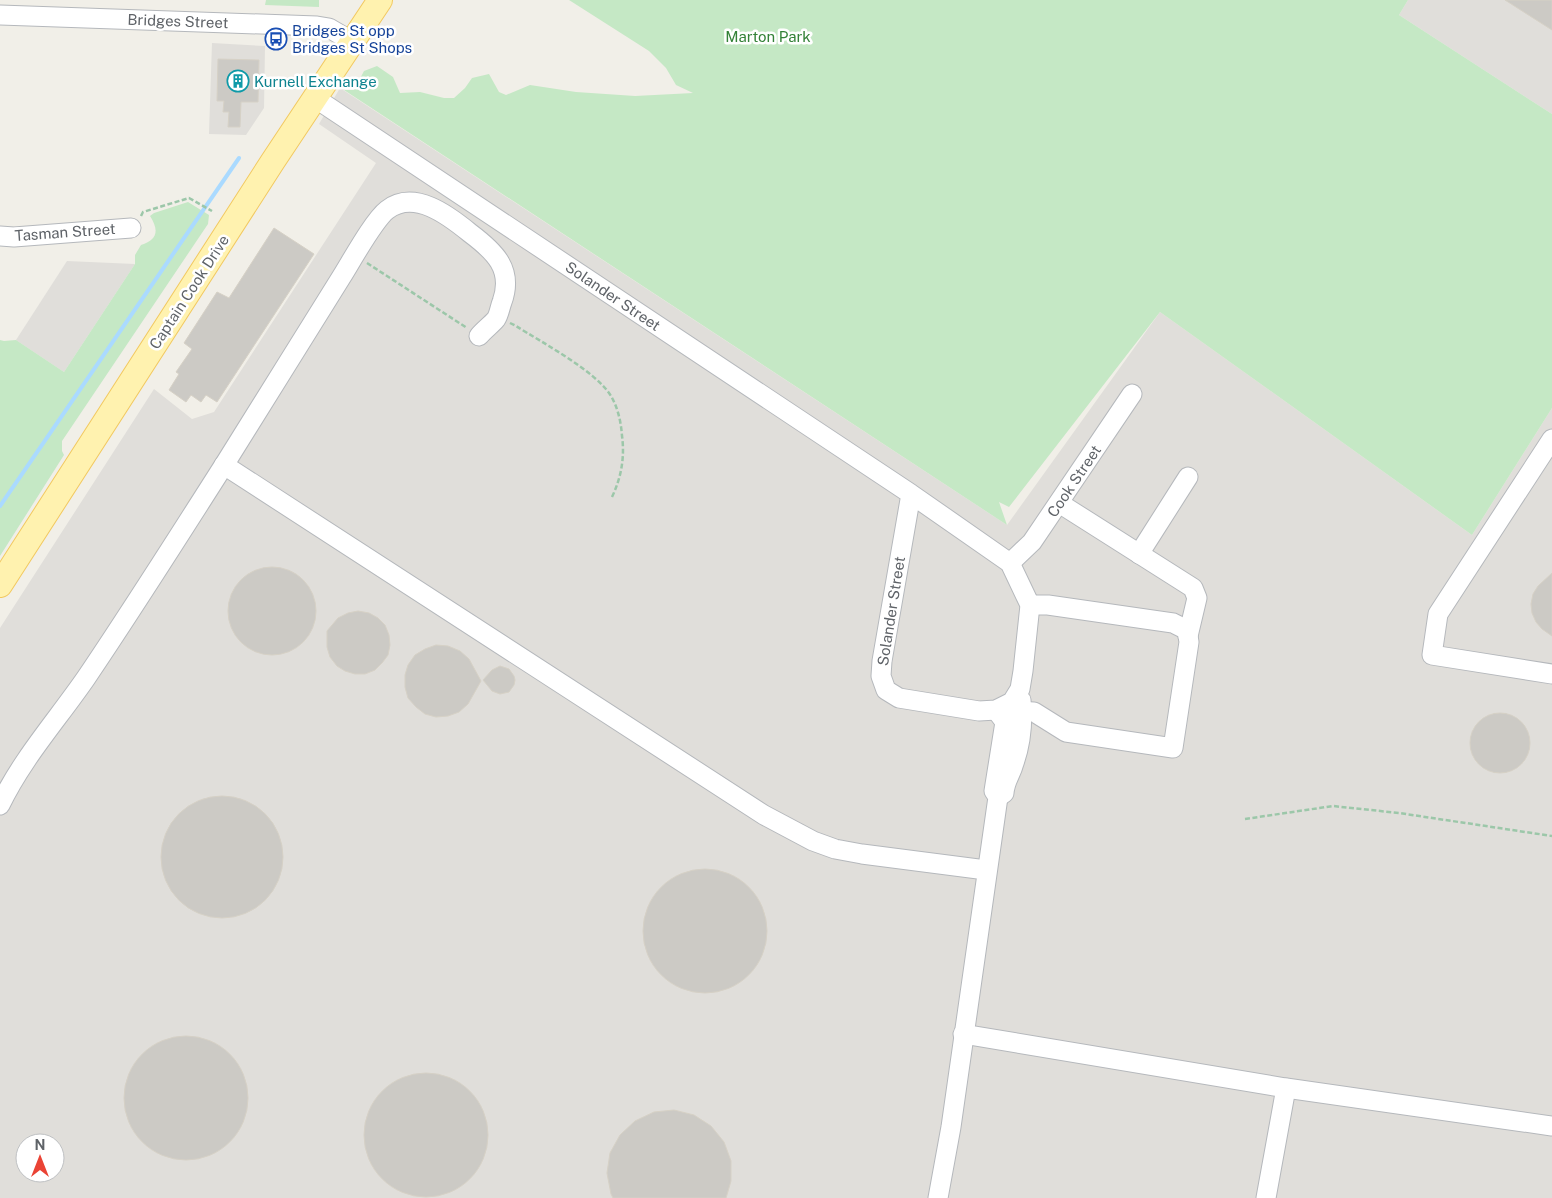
<svg xmlns="http://www.w3.org/2000/svg" width="1552" height="1198" font-family="'Public Sans',sans-serif">
  <rect width="100%" height="100%" fill="#f1efe8"/>
  <g fill="#e0deda" fill-rule="evenodd">
    <path d="M1408 0H1552V114L1399 15Z"/>
    <path d="M212 43 265 46 264 108 246 135 209 134Z"/>
    <path d="M340 88 1007 525 1160 312 1472 535 1552 408V1198H0V628L154 389 192 419 214 412 376 163 319 124ZM25 1143H55V1173H25Z"/>
    <path d="M67 261 135 264 64 372 16 340Z"/>
  </g>
  <g fill="#c5e8c5">
    <path d="M266 0H319V7L265 5Z"/>
    <path d="M569 0H1408L1399 15 1552 114V408L1472 535 1160 312 1009 507 999 502 1007 525 344 90H354L364 71 377 66 393 77 400 93 420 92 444 98H454L465 88 472 78 489 74 499 92 506 95 530 85 576 92 635 96 693 93 676 85 666 68 649 51Z"/>
    <path d="M188 202 209 215 208 224 62 441V451L64 455 0 556V340L4 341 16 340 64 372 135 264V255L141 245C158 240 159 230 150 216L154 213Z"/>
  </g>
  <g fill="none" stroke-linecap="round" stroke-linejoin="round">
    <path stroke="#aadaff" stroke-width="4" d="M0 506 239 158"/>
  </g>
  <g fill="#cccac5" stroke="#d6d1c6">
    <path d="M1505 0H1552V30Z"/>
    <path d="M218 59 259 60 258 102H241L240 127H228L229 112H223L224 101H217Z"/>
    <path d="M274 228 314 254 217 402 206 395 201 402 191 395 186 402 169 390 179 374 176 372 192 349 184 343 217 292 229 298Z"/>
    <circle cx="272" cy="611" r="44"/>
    <path d="M1552 573V636L1542 629 1536 622 1532 613 1531 604 1533 594 1538 586Z"/>
    <path d="M358 611 369 613 378 618 385 625 389 635 390 645 388 655 382 663 375 670 365 674H355L345 671 337 666 330 657 327 647V631L338 618 348 613Z"/>
    <path d="M436 645 448 646 460 651 469 659 481 681 468 704 459 712 448 716 436 717 425 714 416 707 408 698 405 687V675L408 665 415 655 425 649Z"/>
    <path d="M500 666 509 669 514 676 515 680 514 685 509 692 500 694 492 691 483 680 492 670Z"/>
    <circle cx="1500" cy="743" r="30"/>
    <circle cx="222" cy="857" r="61"/>
    <circle cx="705" cy="931" r="62"/>
    <circle cx="186" cy="1098" r="62"/>
    <circle cx="426" cy="1135" r="62"/>
    <path d="M674 1110 694 1115 711 1126 724 1142 731 1161V1181L726 1198H613L611 1194 607 1173 610 1153 620 1135 635 1121 654 1112Z"/>
  </g>
  <g fill="none" stroke-linecap="round" stroke-linejoin="round">
    <g stroke="#b5b8bc" stroke-width="21">
      <g id="minor">
        <path d="M0 15 317 26 329 28 353 42"/>
        <path d="M315 98 911 494 1010 563 1030 605 1023 671 1020 689 1012 702 996 710 979 711 899 698 886 690 881 676 882 661 911 494"/>
        <path d="M0 236 14 237 131 228"/>
        <path d="M1552 439 1438 614 1432 655 1552 674"/>
        <path d="M224 465 764 815 813 841 835 849 862 854 986 870"/>
        <path d="M1059 503 1193 588 1197 598 1188 636"/>
        <path d="M1139 554 1188 477"/>
        <path d="M1010 563 1032 542 1132 394"/>
        <path d="M997 710 1034 712 1066 732 1173 748 1189 642 1187 630 1173 623 1048 605H1030"/>
        <path d="M1001 795 1004 793C1005 780 1011 775 1014 763 1021 743 1023 721 1021 700"/>
        <path d="M0 805C22 759 57 720 86 678 134 607 180 534 226 462 265 400 303 338 342 276 352 260 374 220 387 210 414 189 448 215 470 233 494 251 514 269 502 302 500 307 499 315 496 319 491 325 484 330 479 336"/>
        <path d="M963 1034 1286 1088 1552 1126"/>
        <path d="M938 1198 951 1127 998 797 994 791 1005 722 996 710"/>
        <path d="M1266 1198 1286 1088"/>
      </g>
    </g>
    <g stroke="#f2c960" stroke-width="26">
      <path id="major" d="M0 585 273 161 380 0"/>
    </g>
    <g stroke="#9cc7a9" stroke-width="2.5" stroke-dasharray="5 2.5" stroke-linecap="butt">
      <path d="M141 216 143 212 189 198 212 211"/>
      <path d="M367 263 467 328"/>
      <path d="M510 323 516 326C541 342 596 371 611 396 618 408 621 422 622 436 625 458 621 479 611 499"/>
      <path d="M1245 819 1333 806 1399 813 1552 836"/>
    </g>
    <use href="#minor" stroke="#fff" stroke-width="19"/>
    <use href="#major" stroke="#fff2af" stroke-width="24"/>
  </g>
  <defs>
    <g id="bus-ring" transform="scale(1.125)"><circle r="9.5" fill="#fff" stroke="#1a4fb4" stroke-width="1.5"/><path d="M-5-6H5V4H4V6H2V4H-2V6H-4V4H-5ZM-3.5-4V0h7V-4ZM-3.5 1.2v1.5H-2V1.2ZM2 1.2v1.5H3.5V1.2Z" fill="#1a4fb4"/></g>
    <g id="building-ring" transform="scale(1.125)"><circle r="9.5" fill="#fff" stroke="#0f9aa8" stroke-width="1.5"/><path d="M-4-6H4V6H1V3H-1V6H-4ZM-2.5-4.3h1.7v1.8h-1.7ZM.8-4.3h1.7v1.8H.8ZM-2.5-1h1.7V.8h-1.7ZM.8-1h1.7V.8H.8Z" fill="#0f9aa8"/></g>
  </defs>
  <g fill-rule="evenodd">
    <use href="#bus-ring" x="276" y="39"/>
    <use href="#building-ring" x="238" y="81"/>
  </g>
  <g text-anchor="middle" dominant-baseline="central" stroke-width="5" stroke-linejoin="round" paint-order="stroke">
    <g font-size="15" fill="#5f6368" stroke="#fff">
      <text transform="translate(178 21) rotate(2)">Bridges Street</text>
      <text transform="translate(65 232) rotate(-4)">Tasman Street</text>
      <text transform="translate(189 292) rotate(-57)">Captain Cook Drive</text>
      <text transform="translate(613 296) rotate(34)">Solander Street</text>
      <text transform="translate(1074 481) rotate(-56)">Cook Street</text>
      <text transform="translate(891 611) rotate(-81)">Solander Street</text>
    </g>
    <g font-size="15" fill="#164399" stroke="#fff" text-anchor="start">
      <text x="292" y="30">Bridges St opp<tspan x="292" dy="17">Bridges St Shops</tspan></text>
    </g>
    <g font-size="15" fill="#348238" stroke="#fff">
      <text x="768" y="36">Marton Park</text>
    </g>
    <g font-size="15" fill="#0d838f" stroke="#fff" text-anchor="start">
      <text x="254" y="81">Kurnell Exchange</text>
    </g>
  </g>
  <g transform="translate(40 1158)"><circle r="24" fill="#ffffff" stroke="#bfc1c3"/>
  <path d="M0-4L9 19L0 12L-9 19Z" fill="#ea4335"/>
  <text y="-8" font-size="14" font-weight="bold" text-anchor="middle" fill="#5f6368">N</text>
  </g>
</svg>
